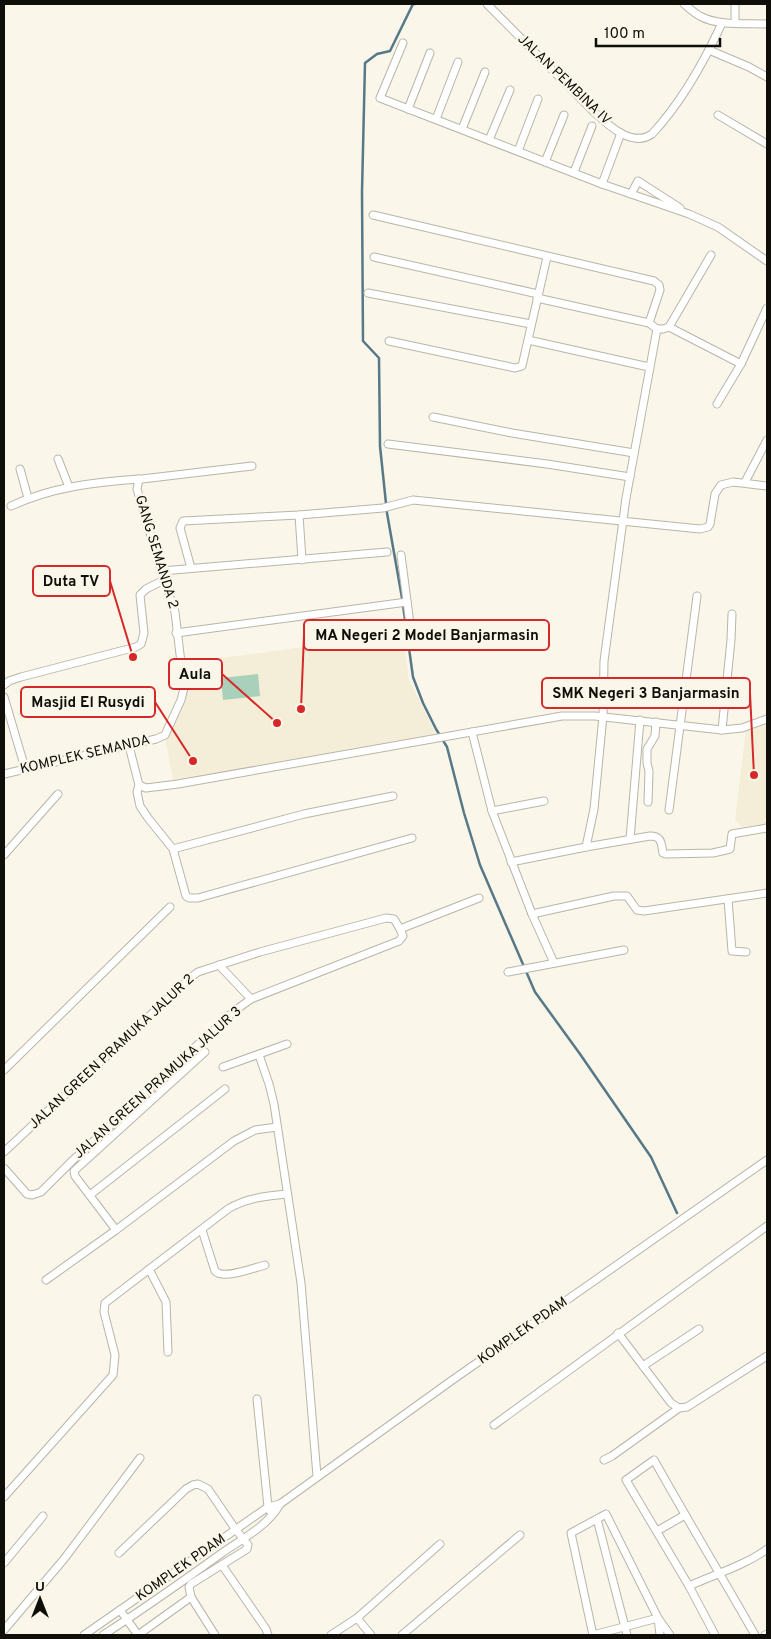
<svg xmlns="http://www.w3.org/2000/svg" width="771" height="1639" font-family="Overpass,sans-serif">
  <rect width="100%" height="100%" fill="#faf6e9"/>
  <g fill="#f4eed9">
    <path d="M403 634 409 680 438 738 173 781 165 737 199 661Z"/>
    <path d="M767 721V824L742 827 735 820 746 729Z"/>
  </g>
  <path fill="#a9d0ba" d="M258 674 260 696 223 700 221 678Z"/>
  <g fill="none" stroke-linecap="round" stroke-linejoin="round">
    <path stroke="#577886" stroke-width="2.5" d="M415 4H413L390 51 377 54 365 63 362 192 363 341 379 358 380 446 387 513 402 598 413 677 423 703 436 729 447 747 464 813 480 865 535 992 580 1054 651 1157 677 1213"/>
    <g stroke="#b9b5a9" stroke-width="9">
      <g id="minor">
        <path d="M487 4 594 112C608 125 632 148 652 134 682 102 704 62 722 23"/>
        <path d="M684 4C689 8 694 13 700 16 717 26 747 23 767 24"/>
        <path d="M735 4V22"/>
        <path d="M403 43 380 98 602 184 689 214 718 227 767 261"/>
        <path d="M709 50 749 67 767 77"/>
        <path d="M408 109 430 53"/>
        <path d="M718 115 767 144"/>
        <path d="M436 119 458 62"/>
        <path d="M462 129 485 72"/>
        <path d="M489 140 510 90"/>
        <path d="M518 151 538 99"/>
        <path d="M545 162 564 115"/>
        <path d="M574 172 592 126"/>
        <path d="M602 184 621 133"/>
        <path d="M631 194 638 181 680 208"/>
        <path d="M373 215 654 281 659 285 660 290 649 323"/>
        <path d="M374 257 538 294"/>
        <path d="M368 293 531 324"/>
        <path d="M537 298 649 323 657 329"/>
        <path d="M669 327 741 364"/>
        <path d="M528 340 649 367"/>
        <path d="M389 341 515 368 522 366 547 257"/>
        <path d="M717 404 741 364 767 308"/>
        <path d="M433 417 512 433 634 453"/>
        <path d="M388 444 547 464 630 477"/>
        <path d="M58 459 69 487"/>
        <path d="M20 469 28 498"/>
        <path d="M745 482 767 440"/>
        <path d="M11 506C52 487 95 482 139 479"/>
        <path d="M299 515 302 560"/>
        <path d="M401 555 410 624"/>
        <path d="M191 568 180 528 183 521 299 515 383 508 413 500 700 529 708 527 710 524 715 494 721 485 733 482 767 486"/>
        <path d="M162 571 387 552"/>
        <path d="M176 633 407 602"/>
        <path d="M4 685 9 681 21 677 136 647 141 644 144 633 140 595 146 589 164 580"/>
        <path d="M4 697 25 768"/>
        <path d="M722 730 731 640 732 614"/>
        <path d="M472 732 492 811 532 914 554 963"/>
        <path d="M129 746 139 785 146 788 178 784 562 716H595L722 730 742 728 767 719"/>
        <path d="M4 774 156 739 165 735 181 700 184 688 175 612 164 580 137 489 139 479H142L252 466"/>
        <path d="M139 785 137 792 140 806 148 818 173 849 186 896 189 898H198L412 838"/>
        <path d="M648 802 649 771 647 763V749L655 736 656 722"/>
        <path d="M669 810 697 596"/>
        <path d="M492 811 544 801"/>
        <path d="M630 839 640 720"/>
        <path d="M586 847 594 809 603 716 604 661 626 498 657 329H663L669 327 711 255"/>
        <path d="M173 849 304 814 393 796"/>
        <path d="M4 855 58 794"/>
        <path d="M511 862 586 847 650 836C662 836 661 843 663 853L666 854 713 853 730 849 732 834 767 828"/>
        <path d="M728 899 732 951 746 952"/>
        <path d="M532 914 614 896H627L637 910 644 911 767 893"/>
        <path d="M219 965 251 999"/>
        <path d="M508 972 624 950"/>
        <path d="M259 1055 269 1084 274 1104 301 1283 317 1476"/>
        <path d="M223 1067 287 1044"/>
        <path d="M4 1070 170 907"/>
        <path d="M4 1152 190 978 198 972 260 952 386 918 394 919 400 929 479 898"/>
        <path d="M4 1168 27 1194 32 1195 41 1192 72 1161 233 1012 251 999 399 941 403 936 400 929"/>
        <path d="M90 1195 225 1089"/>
        <path d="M116 1230 75 1176 74 1171 205 1052"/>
        <path d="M202 1230 215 1271C224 1280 253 1268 265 1265"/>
        <path d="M149 1269 166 1302 168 1352"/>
        <path d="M46 1280 116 1230 234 1141 255 1130 277 1127"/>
        <path d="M618 1333 671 1403 679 1408 687 1407 767 1356"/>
        <path d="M643 1366 699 1329"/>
        <path d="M257 1399 268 1507 270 1511"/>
        <path d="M494 1425 767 1226"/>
        <path d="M604 1460 612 1456 679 1408"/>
        <path d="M4 1497 113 1375 115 1355 104 1312 105 1303 228 1209C246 1198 266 1196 287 1194"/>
        <path d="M597 1519 627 1635"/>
        <path d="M657 1531 685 1515"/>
        <path d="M119 1553 186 1489 193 1485 198 1484 208 1489 236 1530 248 1545 247 1549 244 1551 191 1584 189 1587 191 1597 138 1635"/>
        <path d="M4 1563 43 1516"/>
        <path d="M222 1565 266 1629 268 1635"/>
        <path d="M689 1586 715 1635"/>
        <path d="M191 1597 215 1635"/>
        <path d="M120 1610 138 1635"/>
        <path d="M357 1618 371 1635"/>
        <path d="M4 1630 64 1559 140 1458"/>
        <path d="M84 1635 268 1507 280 1504 451 1381 767 1160"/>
        <path d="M103 1635C144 1609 183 1581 222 1553 242 1539 268 1526 280 1504"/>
        <path d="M331 1635 357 1618 440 1544"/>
        <path d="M402 1635 520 1535"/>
        <path d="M593 1635 571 1533 606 1514 658 1618 660 1635"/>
        <path d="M593 1635 658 1618 670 1635"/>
        <path d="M755 1635C722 1577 687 1519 654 1460L626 1480 689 1586C713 1575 746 1565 767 1549"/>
        <path d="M765 1635 767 1634"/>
      </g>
    </g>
    <use href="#minor" stroke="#fff" stroke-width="7"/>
  </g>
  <g text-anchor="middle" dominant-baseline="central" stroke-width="5" stroke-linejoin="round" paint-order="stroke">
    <g font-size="14" fill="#0f0e09" stroke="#faf6e9">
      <text transform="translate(564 80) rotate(44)">JALAN PEMBINA IV</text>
      <text transform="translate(156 552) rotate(73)">GANG SEMANDA 2</text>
      <text transform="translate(85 755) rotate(-13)">KOMPLEK SEMANDA</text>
      <text transform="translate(112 1052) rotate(-43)">JALAN GREEN PRAMUKA JALUR 2</text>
      <text transform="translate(158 1083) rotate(-42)">JALAN GREEN PRAMUKA JALUR 3</text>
      <text transform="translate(523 1331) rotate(-35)">KOMPLEK PDAM</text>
      <text transform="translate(181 1568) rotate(-35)">KOMPLEK PDAM</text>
    </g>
  </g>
  <path fill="none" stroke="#d62828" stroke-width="2" d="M133 657L110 581M301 709L304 635M277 723L222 674M754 775L750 693M193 761L155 702"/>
  <g fill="#d62828" stroke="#faf6e9" stroke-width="2">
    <circle cx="133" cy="657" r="5"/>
    <circle cx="301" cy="709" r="5"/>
    <circle cx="277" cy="723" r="5"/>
    <circle cx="754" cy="775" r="5"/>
    <circle cx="193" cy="761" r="5"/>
  </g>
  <g fill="#faf6e9" stroke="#d62828" stroke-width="2">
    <rect x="33" y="566" width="77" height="30" rx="5"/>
    <rect x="304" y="620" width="245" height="30" rx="5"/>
    <rect x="169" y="659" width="53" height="30" rx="5"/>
    <rect x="542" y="678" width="208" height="30" rx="5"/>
    <rect x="21" y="687" width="134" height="30" rx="5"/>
  </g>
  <g font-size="15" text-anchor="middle" font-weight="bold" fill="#0f0e09">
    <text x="71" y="586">Duta TV</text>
    <text x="427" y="640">MA Negeri 2 Model Banjarmasin</text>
    <text x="195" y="679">Aula</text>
    <text x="646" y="698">SMK Negeri 3 Banjarmasin</text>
    <text x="88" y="707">Masjid El Rusydi</text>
  </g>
  <rect width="771" height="1639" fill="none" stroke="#0f0e09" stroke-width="10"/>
  <g transform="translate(40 1599)" stroke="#faf6e9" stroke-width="4" paint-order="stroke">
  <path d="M0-4L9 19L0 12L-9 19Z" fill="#0f0e09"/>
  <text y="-8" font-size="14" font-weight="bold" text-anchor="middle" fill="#0f0e09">U</text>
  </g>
  <path d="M596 38v8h124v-8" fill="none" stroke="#0f0e09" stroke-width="2.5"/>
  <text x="604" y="38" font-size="15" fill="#0f0e09" stroke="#faf6e9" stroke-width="4" paint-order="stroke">100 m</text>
</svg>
